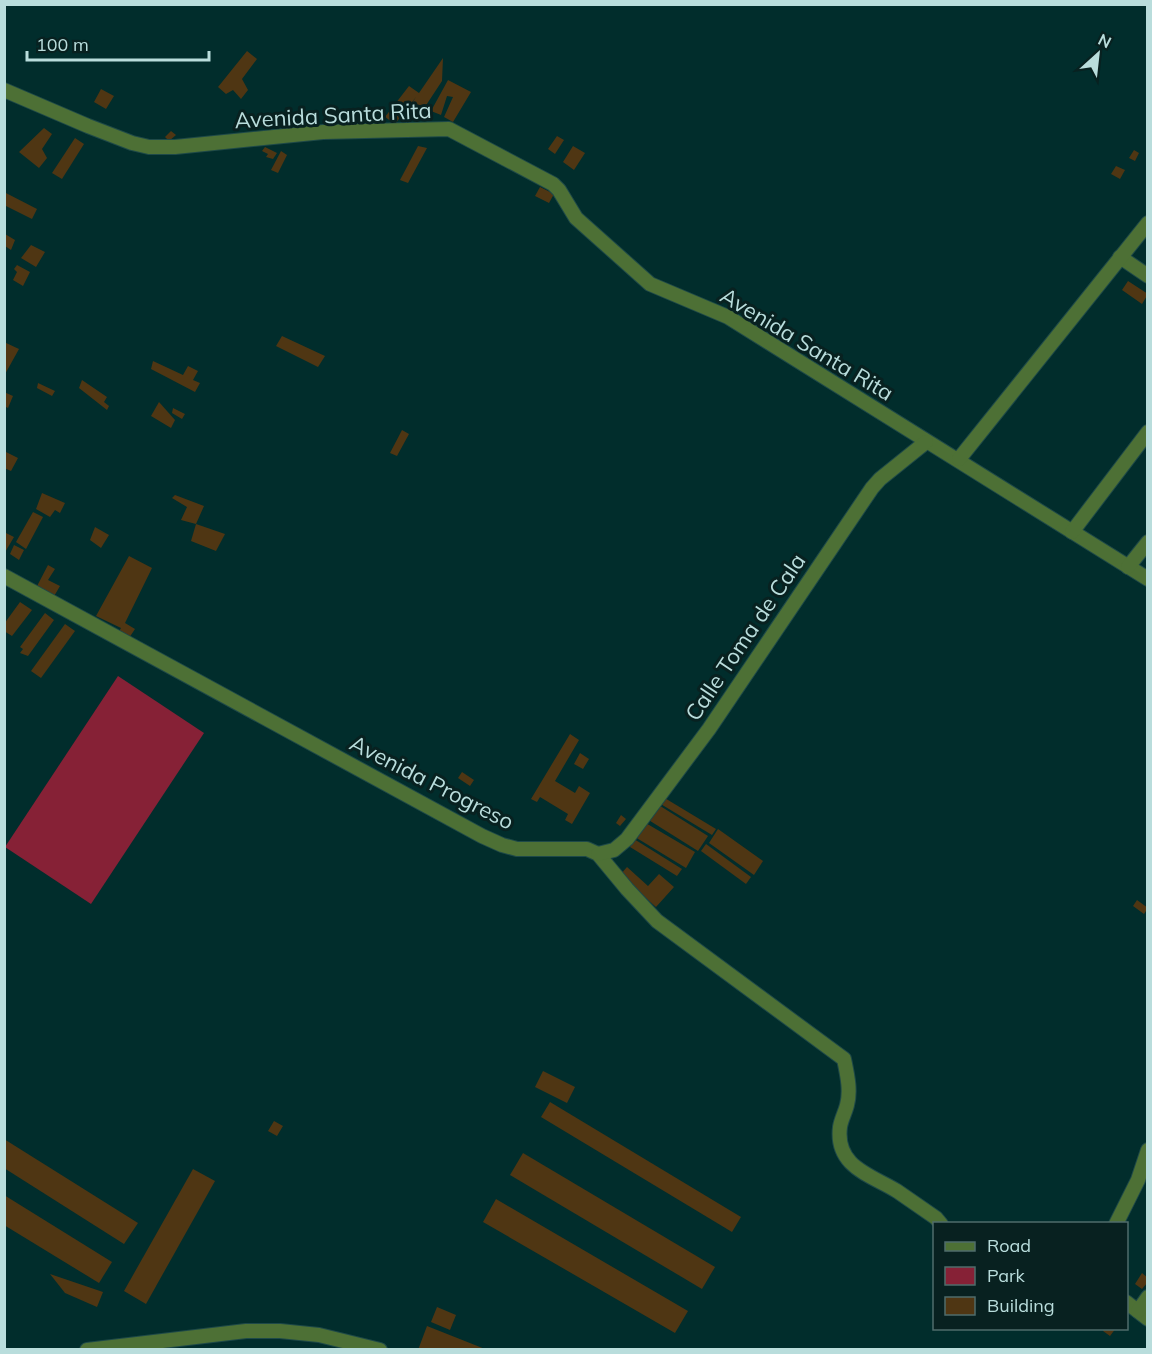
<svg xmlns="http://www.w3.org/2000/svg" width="1152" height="1354" font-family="Mulish,sans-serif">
  <rect width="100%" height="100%" fill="#012d2c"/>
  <path fill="#862136" d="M118 676 204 733 91 904 5 847Z"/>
  <g fill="#4f3613">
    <path d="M247 51 257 59 242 79 248 90 241 99 233 90 226 94 218 87Z"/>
    <path d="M443 58 442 81 419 116 408 109 416 97 395 124 385 117 409 86 419 93Z"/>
    <path d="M448 80 471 92 453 122 444 117 453 97 447 96 441 115 431 111Z"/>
    <path d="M101 89 114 96 106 109 94 102Z"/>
    <path d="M44 128 52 134 42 149 47 158 39 168 19 152Z"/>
    <path d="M171 131 176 135 169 141 165 137Z"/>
    <path d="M557 136 564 140 555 154 548 149Z"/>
    <path d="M75 138 84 144 62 179 52 173Z"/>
    <path d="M418 146 427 148 408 183 400 180Z"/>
    <path d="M573 146 585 153 574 170 563 162Z"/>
    <path d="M265 147 277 153 273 159 266 157 268 154 262 151Z"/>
    <path d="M1134 150 1139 153 1135 161 1129 158Z"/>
    <path d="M281 151 287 155 278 173 271 170Z"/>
    <path d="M1116 166 1125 170 1120 179 1111 174Z"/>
    <path d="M540 187 554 194 549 203 535 196Z"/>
    <path d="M4 192 37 209 32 219 4 205Z"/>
    <path d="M5 234 15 240 11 250 5 246Z"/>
    <path d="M31 245 45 252 36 267 21 258Z"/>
    <path d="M17 265 30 272 23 286 13 280 17 272 14 269Z"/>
    <path d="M1128 281 1148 294 1142 304 1122 290Z"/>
    <path d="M282 336 325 356 318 367 276 346Z"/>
    <path d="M4 342 19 349 4 376Z"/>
    <path d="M153 361 183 375 188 366 198 371 193 380 200 383 195 392 151 369Z"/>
    <path d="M82 380 107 397 104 402 109 406 107 410 79 388Z"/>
    <path d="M38 383 55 391 52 396 37 388Z"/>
    <path d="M4 392 13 396 8 408 4 406Z"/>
    <path d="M159 402 175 420 171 428 151 416Z"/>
    <path d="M173 408 185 414 182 419 172 413Z"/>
    <path d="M402 430 409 434 397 456 390 453Z"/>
    <path d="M4 451 18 458 11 471 4 468Z"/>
    <path d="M42 493 65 503 60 513 55 510 50 517 36 509Z"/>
    <path d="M175 495 204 506 196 524 181 520 187 507 172 498Z"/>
    <path d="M33 512 43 517 26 549 16 542Z"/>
    <path d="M196 524 225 534 216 551 191 541Z"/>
    <path d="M95 527 109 535 101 548 90 540Z"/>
    <path d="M4 532 14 537 4 554Z"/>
    <path d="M14 545 24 550 19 560 10 554Z"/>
    <path d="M129 556 152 568 125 623 135 629 127 641 117 635 121 628 96 616Z"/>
    <path d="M48 565 55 569 48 580 60 586 53 598 36 588Z"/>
    <path d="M20 602 32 610 12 636 4 631V624Z"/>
    <path d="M45 613 54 620 28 656 20 653 23 649 20 647Z"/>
    <path d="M65 624 75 631 41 678 31 671Z"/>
    <path d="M570 734 579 740 555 781 575 793 579 786 590 793 572 824 565 820 568 814 540 797 537 802 531 799Z"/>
    <path d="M580 753 589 759 583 769 574 764Z"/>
    <path d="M462 772 474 780 470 786 458 778Z"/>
    <path d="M663 797 716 829 712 835 659 803Z"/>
    <path d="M657 804 708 836 698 851 647 819Z"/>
    <path d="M621 815 626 819 620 826 616 823Z"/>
    <path d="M644 822 695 852 686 868 635 837Z"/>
    <path d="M718 829 763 861 754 875 709 843Z"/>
    <path d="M634 839 682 869 677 876 630 847Z"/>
    <path d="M706 844 751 877 746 884 701 851Z"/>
    <path d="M627 867 648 886 659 874 674 887 656 907 620 875Z"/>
    <path d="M1137 900 1148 908 1144 914 1133 906Z"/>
    <path d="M543 1071 575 1087 567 1103 535 1087Z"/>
    <path d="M550 1102 741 1217 732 1232 541 1117Z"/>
    <path d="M274 1121 283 1126 277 1136 268 1131Z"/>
    <path d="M4 1139 138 1223 124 1244 4 1168Z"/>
    <path d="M523 1153 715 1267 702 1289 510 1175Z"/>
    <path d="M193 1169 215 1181 146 1304 124 1291Z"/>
    <path d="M4 1195 112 1262 99 1283 4 1225Z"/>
    <path d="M496 1199 688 1311 675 1333 483 1222Z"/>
    <path d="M1142 1273 1148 1278V1282L1142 1289 1135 1284Z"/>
    <path d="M50 1274 103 1292 97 1307 65 1293Z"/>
    <path d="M437 1307 456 1315 450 1330 431 1322Z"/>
    <path d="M427 1326 485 1349V1350H418Z"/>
    <path d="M1104 1328H1116L1110 1336 1103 1331Z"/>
  </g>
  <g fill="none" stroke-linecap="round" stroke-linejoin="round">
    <g stroke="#1e4948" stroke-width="16">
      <g id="minor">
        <path d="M4 90 88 126 132 143 149 147H175L323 132 449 129 553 184 559 190 576 218 650 284 728 317 1148 579"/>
        <path d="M1120 257 1148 276"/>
        <path d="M959 459 1148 223"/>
        <path d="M1072 532 1148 432"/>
        <path d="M1128 567 1148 542"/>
        <path d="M4 576 482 836 502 845 517 849H587L598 854 627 889 657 921 844 1059C847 1074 851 1090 847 1105 845 1113 841 1120 840 1127 835 1167 871 1175 897 1191 910 1200 923 1209 936 1218L941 1224"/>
        <path d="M598 854 614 850 627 839 709 729 872 488 880 479 926 442"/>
        <path d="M1116 1224 1138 1180 1148 1150"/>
        <path d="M1126 1302 1148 1319"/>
        <path d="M1138 1311 1148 1297"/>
        <path d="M87 1350 246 1331H280L319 1335 380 1350"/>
      </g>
    </g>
    <use href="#minor" stroke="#4d7035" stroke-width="14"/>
  </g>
  <g text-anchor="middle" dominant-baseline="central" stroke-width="6" stroke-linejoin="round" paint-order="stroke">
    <g font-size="22" fill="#b9dddc" stroke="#082120">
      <text transform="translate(333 115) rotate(-3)">Avenida Santa Rita</text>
      <text transform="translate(807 344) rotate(31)">Avenida Santa Rita</text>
      <text transform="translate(745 637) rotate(-56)">Calle Toma de Cala</text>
      <text transform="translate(432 782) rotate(27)">Avenida Progreso</text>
    </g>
  </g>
  <rect width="1152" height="1354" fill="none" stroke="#b9dddc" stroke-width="12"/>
  <rect x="933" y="1222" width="195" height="108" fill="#082120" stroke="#4f6c6b" stroke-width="1.5"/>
  <rect x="945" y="1242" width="30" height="9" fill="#4d7035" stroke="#4f6c6b" stroke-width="1.5"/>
  <text x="987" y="1252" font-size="18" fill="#b9dddc">Road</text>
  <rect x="945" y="1267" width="30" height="18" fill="#862136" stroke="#4f6c6b" stroke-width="1.5"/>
  <text x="987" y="1282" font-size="18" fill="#b9dddc">Park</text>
  <rect x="945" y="1297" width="30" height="18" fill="#4f3613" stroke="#4f6c6b" stroke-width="1.5"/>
  <text x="987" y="1312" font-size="18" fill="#b9dddc">Building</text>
  <g transform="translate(1098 54) rotate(27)" stroke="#082120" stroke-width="4.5" paint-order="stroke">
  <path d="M0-4.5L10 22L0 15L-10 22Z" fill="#b9dddc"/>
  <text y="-9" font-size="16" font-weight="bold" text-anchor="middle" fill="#b9dddc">N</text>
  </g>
  <path d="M27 51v9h182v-9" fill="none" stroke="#b9dddc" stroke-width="3"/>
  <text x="36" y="51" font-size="18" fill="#b9dddc" stroke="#082120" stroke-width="4.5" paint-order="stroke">100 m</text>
</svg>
